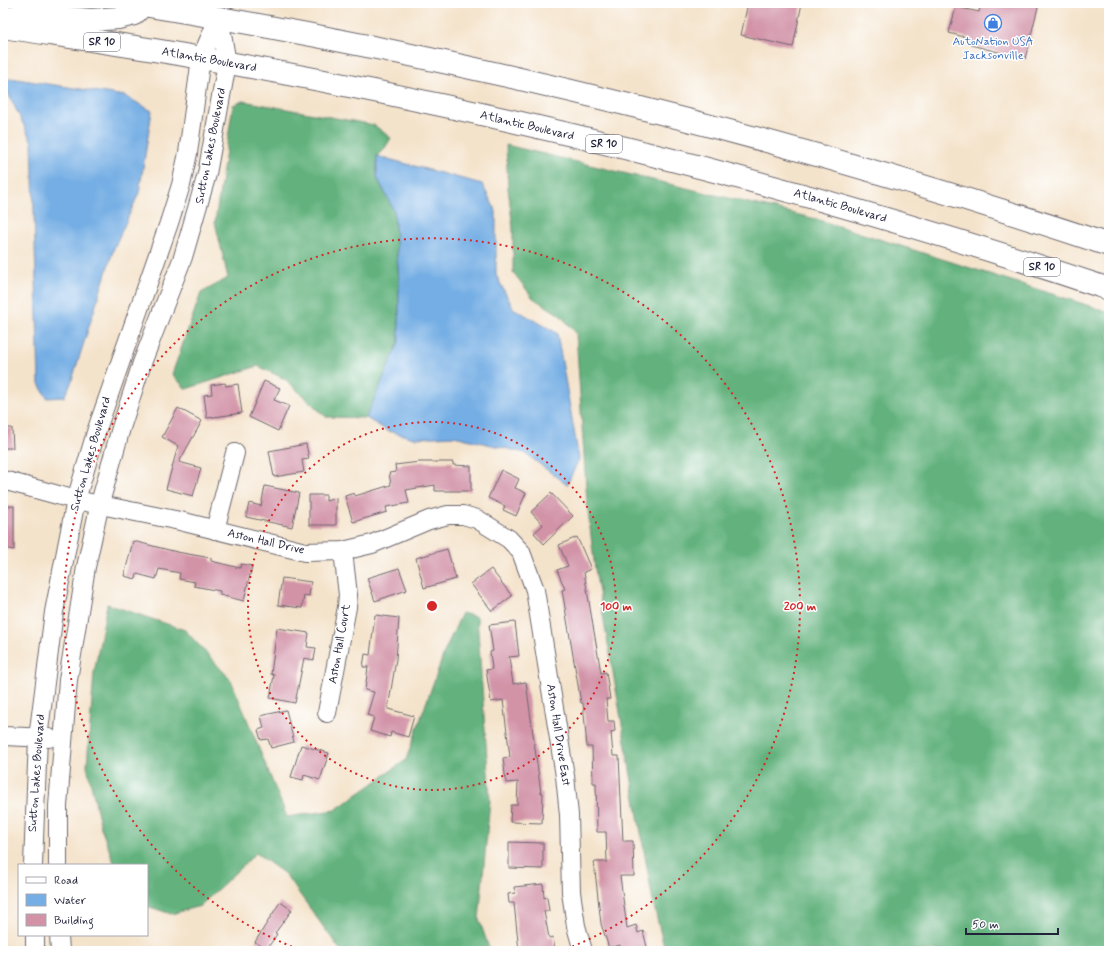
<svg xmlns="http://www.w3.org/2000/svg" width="1112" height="954" font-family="Mynerve,sans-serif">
  <rect width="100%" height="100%" fill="#fff"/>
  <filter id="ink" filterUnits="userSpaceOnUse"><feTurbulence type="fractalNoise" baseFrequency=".025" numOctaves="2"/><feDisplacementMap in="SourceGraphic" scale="8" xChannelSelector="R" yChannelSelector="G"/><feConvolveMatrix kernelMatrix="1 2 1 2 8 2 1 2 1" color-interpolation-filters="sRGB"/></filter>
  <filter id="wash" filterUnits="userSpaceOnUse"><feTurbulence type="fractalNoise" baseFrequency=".012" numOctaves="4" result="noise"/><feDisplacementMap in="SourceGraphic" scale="16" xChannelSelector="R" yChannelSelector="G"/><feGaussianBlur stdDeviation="0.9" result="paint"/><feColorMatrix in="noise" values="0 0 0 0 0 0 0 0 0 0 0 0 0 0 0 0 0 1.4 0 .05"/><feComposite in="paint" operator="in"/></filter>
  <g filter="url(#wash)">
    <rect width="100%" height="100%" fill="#f4e3cb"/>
    <g fill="#63b27e" stroke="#426a5c">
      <path d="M243 101 374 125 391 138 385 148 377 156V177L394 211 399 281V342L366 418 326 417 285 379 258 366 186 389 172 374 201 293 228 278 215 222 233 105Z"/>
      <path d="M506 145 816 219 1109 312V951H665L653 902 595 569 587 503 576 333 560 315 533 298 513 272V229L508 188Z"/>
      <path d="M107 604 185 630 231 680 287 817 335 810 406 760 445 650 462 613 477 617 490 800 479 919 490 951H341L285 874 256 853 200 906 171 914 147 906V865H115L101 828 87 766 94 673Z"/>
    </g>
    <g fill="#74aee4" stroke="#4b6890">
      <path d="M10 78 125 96 152 111 139 193 114 248 71 383 64 397 47 398 39 384 32 142 4 85Z"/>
      <path d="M377 156 482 184 496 211V275L513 308 557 333 579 459 567 485 525 453 454 436 414 438 388 431 366 418 399 342V281L394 211 377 177Z"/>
    </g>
    <g id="blocks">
      <g fill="#d293a7">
        <path d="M748 3H802L793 47 741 35Z"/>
        <path d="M981 3H1039L1025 59 971 45 972 39 949 33 956 7 979 12Z"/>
        <path d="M264 381 280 388 274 400 289 406 278 431 249 417Z"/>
        <path d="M225 383 226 386 238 384 242 413 207 418 204 395 212 394 211 385Z"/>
        <path d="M178 408 202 421 179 462 201 468 193 496 166 489 178 446 162 437Z"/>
        <path d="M3 428H12L13 448H3Z"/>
        <path d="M306 444 309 459 302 460 304 472 274 477 269 451Z"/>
        <path d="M420 462H453V465L471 466V491H435V485L406 490 409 503 386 507 387 512 353 522 345 496 354 493 355 496 391 485 389 473 396 472 395 465Z"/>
        <path d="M501 470 519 479 515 488 526 493 516 516 503 510 505 506 488 498Z"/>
        <path d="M265 486 299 493 292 527 246 517 249 503 261 506Z"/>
        <path d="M551 493 573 516 544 544 534 533 543 525 531 512Z"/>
        <path d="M309 495H326V501L336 498V525H309Z"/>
        <path d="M3 506H14V550L3 548Z"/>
        <path d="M577 537 591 569 584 572 601 673 606 672 610 699H606L608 721H614L615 731 611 732 613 756H619L623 841H633L634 876H620L627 928 636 925 638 933 643 931 648 951H622L620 945 609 948 601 924 594 862H607L606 832H597L596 783H593L592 747H587L583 703H581L562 590 565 589 557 570 568 566 559 545Z"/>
        <path d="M133 541 177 552 211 558V561L240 568 241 564 252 566 244 601 220 595V591L194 586 195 582 179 579 180 573 159 569 156 579 137 574 136 579 124 576Z"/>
        <path d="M447 549 456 579 424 588 416 558Z"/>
        <path d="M399 568 407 590 375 601 367 578Z"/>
        <path d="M491 569 512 596 492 611 471 584Z"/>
        <path d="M282 578 311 582 309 596 304 595 302 608 278 605Z"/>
        <path d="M375 615 399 618 396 659 388 709 414 716 408 737 391 732 390 737 370 731 374 717 367 715 374 692 365 690 368 667H363L365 654 370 655Z"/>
        <path d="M515 622 519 656 509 657 513 684 526 682 541 793H543L542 823 510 822 511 805H517L518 782 506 783 503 758 510 757 503 700 491 702 486 670 492 669 490 652 493 651 489 625Z"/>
        <path d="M277 628 309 633 307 647 316 648 314 660 304 658 295 703 270 698 274 675 271 674Z"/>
        <path d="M286 710 294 742 271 748 268 739 261 740 258 730 264 728 261 716Z"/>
        <path d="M301 745 329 753 320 780 304 775 303 780 291 777Z"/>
        <path d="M509 842 543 843V869L509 868Z"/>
        <path d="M543 884 544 898 547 897 549 911H544L549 938 553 937 555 950 519 951 514 903H509L508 894 515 893 514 887Z"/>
        <path d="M280 902 292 910 275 933 277 934 267 949 255 942Z"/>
      </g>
    </g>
  </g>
  <g filter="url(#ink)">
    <use href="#blocks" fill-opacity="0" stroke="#6c666d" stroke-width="1"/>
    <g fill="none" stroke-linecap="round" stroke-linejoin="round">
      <g stroke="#6c666d" stroke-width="20">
        <g id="minor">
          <path d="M3 480 76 500 180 521 305 552 343 551 372 544 429 520 448 515H463L477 519 509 539 521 552 535 590 565 776 569 815 571 892 576 926 583 951"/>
          <path d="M215 530 235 453"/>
          <path d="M327 713 347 607 348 595 343 551"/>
          <path d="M3 736 49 738"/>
          <path d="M33 865 38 738 54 612 76 500 97 429 169 223 181 185 188 153 201 58 219 17"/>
          <path d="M58 865V806L68 680 86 567 100 503 121 428 142 363 183 257 207 174 227 63 219 17"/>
          <path d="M35 935V951"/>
          <path d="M59 935 60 951"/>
        </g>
      </g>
      <g stroke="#6c666d" stroke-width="24">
        <g id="highway">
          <path d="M3 21 21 14 91 20 118 18 134 14 143 5C470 58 794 140 1109 245"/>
          <path d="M3 27C69 37 135 46 201 58 508 112 813 190 1109 289"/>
        </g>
      </g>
      <use href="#minor" stroke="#fff" stroke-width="18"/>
      <use href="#highway" stroke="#fff" stroke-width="22"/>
    </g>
  </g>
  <g fill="none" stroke="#d62828" stroke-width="2" stroke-dasharray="2 4">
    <circle cx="432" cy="606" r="184"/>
    <path d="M303 951A368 368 0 1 1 561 951"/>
  </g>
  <defs>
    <g id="shop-ring" transform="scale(0.9)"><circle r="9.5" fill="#fff" stroke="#3f7fe0" stroke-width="1.5"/><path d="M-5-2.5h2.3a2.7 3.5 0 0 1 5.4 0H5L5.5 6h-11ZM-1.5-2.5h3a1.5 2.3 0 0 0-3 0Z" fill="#3f7fe0"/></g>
  </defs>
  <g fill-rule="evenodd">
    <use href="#shop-ring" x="993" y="23"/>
  </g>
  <g text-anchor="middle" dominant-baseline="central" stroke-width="3" stroke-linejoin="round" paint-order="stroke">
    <g fill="#fff" stroke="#646476" stroke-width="1">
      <rect x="84" y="33" width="36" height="18" rx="3"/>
      <rect x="586" y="135" width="36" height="18" rx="3"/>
      <rect x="1024" y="258" width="36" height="18" rx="3"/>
    </g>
    <g font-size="11" font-weight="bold" fill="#22223b">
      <text x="102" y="42">SR 10</text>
      <text x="604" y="144">SR 10</text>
      <text x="1042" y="267">SR 10</text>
    </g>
    <g font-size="12" fill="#366cbe" stroke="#fff">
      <text x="993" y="42">AutoNation USA<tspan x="993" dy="14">Jacksonville</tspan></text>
    </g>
    <g font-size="12" fill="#22223b" stroke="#fff">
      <text transform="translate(209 60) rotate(10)">Atlantic Boulevard</text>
      <text transform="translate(527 126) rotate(13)">Atlantic Boulevard</text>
      <text transform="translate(211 146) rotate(-79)">Sutton Lakes Boulevard</text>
      <text transform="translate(840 206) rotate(16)">Atlantic Boulevard</text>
      <text transform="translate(91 454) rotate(-74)">Sutton Lakes Boulevard</text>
      <text transform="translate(266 542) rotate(13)">Aston Hall Drive</text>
      <text transform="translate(340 644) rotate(-80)">Aston Hall Court</text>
      <text transform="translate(558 735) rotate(81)">Aston Hall Drive East</text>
      <text transform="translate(37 773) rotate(-86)">Sutton Lakes Boulevard</text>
    </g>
  </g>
  <circle cx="432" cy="606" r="6" fill="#d62828" stroke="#fff" stroke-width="2"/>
  <g font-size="12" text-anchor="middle" font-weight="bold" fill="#d62828" stroke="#fff" stroke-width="3" stroke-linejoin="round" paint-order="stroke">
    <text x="616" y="610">100 m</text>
    <text x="800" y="610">200 m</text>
  </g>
  <rect width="1112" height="954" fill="none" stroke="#fff" stroke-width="16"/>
  <rect x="18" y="864" width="130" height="72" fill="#ffffff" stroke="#a7a7b1"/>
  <rect x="26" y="877" width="20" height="6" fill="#ffffff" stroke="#a7a7b1"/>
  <text x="54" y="884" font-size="12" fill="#22223b">Road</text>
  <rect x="26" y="894" width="20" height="12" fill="#74aee4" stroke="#a7a7b1"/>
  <text x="54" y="904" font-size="12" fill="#22223b">Water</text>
  <rect x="26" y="914" width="20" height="12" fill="#d293a7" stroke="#a7a7b1"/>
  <text x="54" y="924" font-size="12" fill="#22223b">Building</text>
  <path d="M966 928v6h92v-6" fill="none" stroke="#22223b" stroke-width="2"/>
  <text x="972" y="928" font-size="12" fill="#22223b" stroke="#ffffff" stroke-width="3" paint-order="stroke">50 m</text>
</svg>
